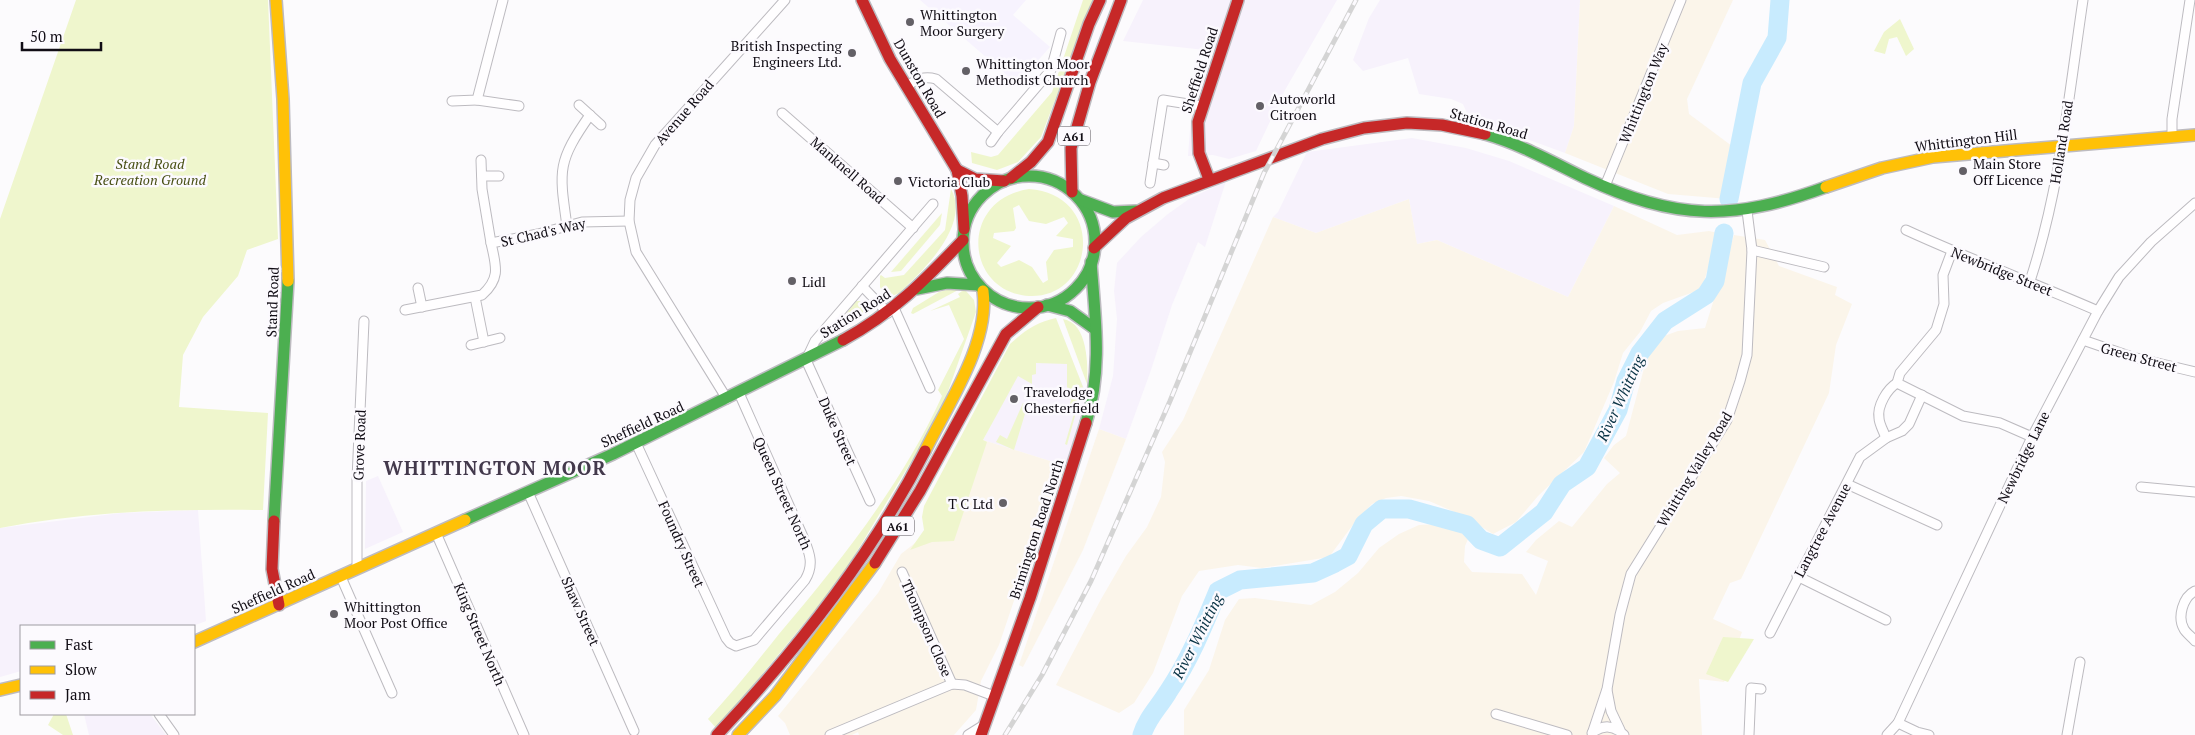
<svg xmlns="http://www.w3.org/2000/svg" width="2195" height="735" font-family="'PT Serif',serif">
  <rect width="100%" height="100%" fill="#fcfbfd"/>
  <g fill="#f7f2fc">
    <path d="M1143 0H1337L1285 90 1256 151 1229 159 1213 155 1188 156 1191 116 1214 51 1123 41Z"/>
    <path d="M1380 0H1580L1574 126 1565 153 1469 118 1463 104 1451 99 1419 94 1408 58 1363 71 1353 60 1369 18Z"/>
    <path d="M1412 138 1466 148 1509 161 1614 206 1568 297 1437 240 1417 244 1409 199 1316 233 1273 217 1278 212 1307 152Z"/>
    <path d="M1226 181 1205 247 1198 242 1172 305 1151 370 1126 439 1099 429 1113 376 1117 319 1114 291 1117 263 1141 237 1168 214 1189 199Z"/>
    <path d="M1068 351 1087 395 1066 466 983 440 1022 366Z"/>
    <path d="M378 476 403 532 365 549 366 481Z"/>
    <path d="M198 510 206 621 193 626H21V671L0 677V528L121 513Z"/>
    <path d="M84 714H150L166 735H89Z"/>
  </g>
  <g fill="#fbf5ea">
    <path d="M1580 0H1733L1687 99 1689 114 1744 155 1728 199 1668 194 1565 153 1574 126Z"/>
    <path d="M1409 199 1417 244 1437 240 1568 297 1614 206 1677 235 1709 231 1718 233 1702 289 1663 303 1651 311 1640 332 1623 353 1614 382 1584 452 1538 496 1516 522 1493 534 1475 523 1465 546 1464 562 1472 572 1522 574 1536 595 1548 561 1526 552 1536 540 1559 521 1572 527 1607 484 1620 473 1604 458 1614 445 1626 436 1647 357 1656 339 1678 331 1705 328 1734 235 1765 240 1779 266 1837 287 1835 295 1852 304 1836 345 1829 393 1741 579 1730 583 1713 619 1742 632 1724 682 1699 679 1702 735H1184V710L1209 670 1225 620 1239 599 1255 598 1311 605 1335 592 1358 573 1379 548 1399 534 1419 525 1438 524 1457 530 1460 517 1457 513 1429 501 1401 496 1386 498 1372 504 1355 522 1329 557 1262 568 1238 565 1199 571 1182 596 1153 673 1134 703 1119 713 1056 685 1100 601 1126 556 1147 527 1161 497 1165 462 1162 452 1183 420 1273 217 1316 233Z"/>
    <path d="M1099 429 1126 439 1083 550 1023 667 1019 665Z"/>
    <path d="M983 440 1066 466 1023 574 999 645 981 681 976 710 954 735H859L858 732 852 735H790L785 723 778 716 878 593 901 554 929 532Z"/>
  </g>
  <path fill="#f7f3fe" d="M920 0H1026L1013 15 1050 47 1017 84Z"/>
  <g fill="#eff6cd" fill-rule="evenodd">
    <path d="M76 0H268L278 239 247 250 238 276 203 317 183 355 179 407 268 413 263 510C176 509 86 511 0 528V219Z"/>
    <path d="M1083 0H1093L1041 137 1018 162 1005 167 997 170 972 163 971 152 991 157 998 155 1052 92Z"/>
    <path d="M1900 19 1914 49 1906 56 1897 37 1889 39 1885 54 1874 51 1884 32Z"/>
    <path d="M951 189C971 225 923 271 899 293L890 297 884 295 880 287V276L881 275 885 278 904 275 945 230Z"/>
    <path d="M1029 189C1107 195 1095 299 1029 296 965 292 958 200 1029 189ZM1019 205 1029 221 1046 224 1064 217 1068 223 1056 236 1073 239V247L1054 250 1046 262 1048 280 1043 283 1032 267 1019 260 1001 267 997 263 1011 246 993 238 994 233 1014 231 1016 228 1013 208Z"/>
    <path d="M942 213 940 225 901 271 891 272Z"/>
    <path d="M950 289H960L913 314 911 313 913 308 939 292Z"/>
    <path d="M962 291H966L974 300 976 312 940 414 839 581 717 729 708 719C733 692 756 663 779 634 841 561 902 484 942 396L938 390 964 339 949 305 930 311 960 297 958 294Z"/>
    <path d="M856 301H865L870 310 829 336Z"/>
    <path d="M1056 318 1083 387 1067 445 1065 444 1075 410 1069 408 1071 400 1067 395V364L1036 363V374L1032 375V384L1018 376 983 440 987 442 954 541 932 542 910 550 924 530 922 517 924 506 1010 344C1024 331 1037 322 1056 318Z"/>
    <path d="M1063 319C1088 323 1088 365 1087 384Z"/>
    <path d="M1023 403 1028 404 1014 450 996 442 1000 435 1007 439Z"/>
    <path d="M1723 637 1754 639 1728 682 1706 674Z"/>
    <path d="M54 714H66L73 735H63L48 725Z"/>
  </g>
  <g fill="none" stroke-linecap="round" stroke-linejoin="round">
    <g stroke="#c8ebfe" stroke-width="19">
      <path d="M1729 199 1752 83 1777 38 1780 0"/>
      <path d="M1142 735C1147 718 1159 707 1168 692 1189 661 1204 625 1218 591L1240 580 1313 573 1335 563 1348 556 1364 524 1382 509H1409L1467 525 1481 540 1500 547 1544 512 1562 484 1587 467 1618 410 1626 381 1640 353 1665 321 1706 295 1715 281 1724 233"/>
    </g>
    <g stroke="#bdbbc0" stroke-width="11">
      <g id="street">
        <path d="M907 86C917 79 924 76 936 79L998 132 1051 70 1061 33"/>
        <path d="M477 100 519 106"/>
        <path d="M452 101 477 100 503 0"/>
        <path d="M579 105 601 125"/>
        <path d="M782 113 913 228"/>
        <path d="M2172 137V119L2190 0"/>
        <path d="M991 142 998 132"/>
        <path d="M481 160 482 189 491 243"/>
        <path d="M1153 163 1164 165"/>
        <path d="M482 176H499"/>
        <path d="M1150 183 1163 100 1201 106"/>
        <path d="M1605 186 1681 0"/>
        <path d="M567 226C559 170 557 162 590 115"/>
        <path d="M1906 230C1969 259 2034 283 2098 311"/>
        <path d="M1752 250 1824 267"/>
        <path d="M1952 251 1943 275 1944 304 1936 330 1900 373 1897 383 1963 416 2000 423 2032 437"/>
        <path d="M2030 281C2060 190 2069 94 2083 0"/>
        <path d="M862 286 888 313"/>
        <path d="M418 288 422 307"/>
        <path d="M475 297 484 342"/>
        <path d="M894 308 930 388"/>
        <path d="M405 310 482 295C501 278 496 266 491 243L538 234 582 222 629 221"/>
        <path d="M2083 340 2132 357 2195 372"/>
        <path d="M471 345 500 338"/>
        <path d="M727 399 636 252 629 221 630 200 636 178 655 145 785 0"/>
        <path d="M1886 438C1884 432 1879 424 1879 418 1877 406 1887 389 1897 383"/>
        <path d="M636 443 726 638 730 643 736 646 754 640 805 580C814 565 810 554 804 539L739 393"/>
        <path d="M1847 484 1937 525"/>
        <path d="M2141 487 2195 492"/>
        <path d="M528 492 634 731"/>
        <path d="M870 501 806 360 815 341 933 204"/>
        <path d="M436 533 524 735"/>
        <path d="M357 569V479L364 321"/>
        <path d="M902 572 952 684"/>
        <path d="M1797 576 1886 620"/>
        <path d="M341 577 392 693"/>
        <path d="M2195 591C2183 597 2177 617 2184 629 2186 633 2192 637 2195 641"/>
        <path d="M1770 633 1860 457 1886 438 1902 431 1909 424 1922 395"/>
        <path d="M1607 690 1611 711 1620 730"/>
        <path d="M159 714 174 735"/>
        <path d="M1496 714 1567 735"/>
        <path d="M1898 723 1917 732 1929 735"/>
        <path d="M1593 731 1607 689 1620 615 1631 574 1727 420 1740 381 1747 355 1752 250 1747 211"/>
        <path d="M1592 733C1603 724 1614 725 1624 735"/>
        <path d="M830 735 952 684 965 685 994 696"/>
        <path d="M968 735 984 725"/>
        <path d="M1749 735 1751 688 1761 689"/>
        <path d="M1887 735 1898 723 2032 437 2098 311 2119 277 2151 242 2195 203"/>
        <path d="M2067 735 2080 662"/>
      </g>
    </g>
    <g stroke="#bdbbc0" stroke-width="14">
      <g id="fast">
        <path d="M1485 134C1520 144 1552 162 1585 178 1676 221 1733 221 1826 187"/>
        <circle cx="1029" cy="242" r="66"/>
        <path d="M1081 200 1113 212 1136 211"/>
        <path d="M917 289 947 283 978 285"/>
        <path d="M1047 305 1070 311 1095 329"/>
        <path d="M1086 423C1103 370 1095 316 1091 262"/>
        <path d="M465 520 613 454 843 340"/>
        <path d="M274 521 288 281"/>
      </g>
    </g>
    <g stroke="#bdbbc0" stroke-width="14">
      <g id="slow">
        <path d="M276 0 283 99 288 281"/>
        <path d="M1826 187 1882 168 1933 157 2195 135"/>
        <path d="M925 451C948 404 990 343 983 291"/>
        <path d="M194 642 465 520"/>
        <path d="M0 690 21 685"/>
        <path d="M738 735 775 696 875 563"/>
      </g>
    </g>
    <g stroke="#bdbbc0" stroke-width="14">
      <g id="jam">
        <path d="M862 0 890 59 957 170 962 196 964 229"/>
        <path d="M957 170 975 179 1004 181"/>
        <path d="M1011 178 1031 162 1048 142 1089 24 1100 0"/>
        <path d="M1209 179 1199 153 1198 122 1238 0"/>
        <path d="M1072 192 1071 148 1090 82 1121 0"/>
        <path d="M1094 248 1126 218 1163 198 1322 139 1364 128 1407 123 1442 125 1485 134"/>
        <path d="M843 340C893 313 924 281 963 240"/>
        <path d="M274 521 272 569 279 605"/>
        <path d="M875 563 920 491 1006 334 1038 307"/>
        <path d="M717 735C797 650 872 555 925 451"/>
        <path d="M981 735 1030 598 1086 423"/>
      </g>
    </g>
    <use href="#street" stroke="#fffeff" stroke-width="9"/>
    <use href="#fast" stroke="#4caf50" stroke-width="11"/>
    <use href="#slow" stroke="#ffc107" stroke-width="11"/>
    <use href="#jam" stroke="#c62828" stroke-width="11"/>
    <g stroke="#d4d4d4" stroke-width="5">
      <path id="rail" d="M1005 735 1042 675 1091 581 1170 401 1264 173 1356 0"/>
    </g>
    <use href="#rail" stroke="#fcfafe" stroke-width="3" stroke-dasharray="9" stroke-linecap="butt"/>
  </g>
  <g fill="#636066" stroke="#fcfafe" stroke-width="2">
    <circle cx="910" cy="22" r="5"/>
    <circle cx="852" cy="53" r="5"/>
    <circle cx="966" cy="71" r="5"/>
    <circle cx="1260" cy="106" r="5"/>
    <circle cx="1963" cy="171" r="5"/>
    <circle cx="898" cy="181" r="5"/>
    <circle cx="792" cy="281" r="5"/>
    <circle cx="1014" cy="399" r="5"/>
    <circle cx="1003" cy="503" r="5"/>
    <circle cx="334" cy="614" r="5"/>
  </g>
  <g text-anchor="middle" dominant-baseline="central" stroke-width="5" stroke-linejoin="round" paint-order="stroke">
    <g fill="#fcfafe" stroke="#58545b" stroke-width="1">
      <rect x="1058" y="126.5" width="32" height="19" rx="4"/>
      <rect x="882" y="516.5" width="32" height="19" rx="4"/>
    </g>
    <g font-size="12" font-weight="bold" fill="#110d15">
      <text x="1074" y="136">A61</text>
      <text x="898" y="526">A61</text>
    </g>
    <g font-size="14" fill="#110d15" stroke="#fcfafe" text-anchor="start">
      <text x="920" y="14">Whittington<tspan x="920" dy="16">Moor Surgery</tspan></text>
      <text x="842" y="45" text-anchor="end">British Inspecting<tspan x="842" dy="16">Engineers Ltd.</tspan></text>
      <text x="976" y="63">Whittington Moor<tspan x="976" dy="16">Methodist Church</tspan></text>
      <text x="1270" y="98">Autoworld<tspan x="1270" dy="16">Citroen</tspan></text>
      <text x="1973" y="163">Main Store<tspan x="1973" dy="16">Off Licence</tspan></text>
      <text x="908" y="181">Victoria Club</text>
      <text x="802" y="281">Lidl</text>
      <text x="1024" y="391">Travelodge<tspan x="1024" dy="16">Chesterfield</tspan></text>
      <text x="993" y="503" text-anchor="end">T C Ltd</text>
      <text x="344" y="606">Whittington<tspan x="344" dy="16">Moor Post Office</tspan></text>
    </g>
    <g font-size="14" fill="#110d15" stroke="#fcfafe">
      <text transform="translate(1199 70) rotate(-72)">Sheffield Road</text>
      <text transform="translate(920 78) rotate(60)">Dunston Road</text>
      <text transform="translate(1643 93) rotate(-68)">Whittington Way</text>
      <text transform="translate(684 112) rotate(-49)">Avenue Road</text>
      <text transform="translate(1489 123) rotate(16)">Station Road</text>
      <text transform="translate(1966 140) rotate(-7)">Whittington Hill</text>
      <text transform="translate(2061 142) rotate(-81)">Holland Road</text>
      <text transform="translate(848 170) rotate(41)">Manknell Road</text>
      <text transform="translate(543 232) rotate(-13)">St Chad's Way</text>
      <text transform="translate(2002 271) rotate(22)">Newbridge Street</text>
      <text transform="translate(272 302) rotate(-88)">Stand Road</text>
      <text transform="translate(855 313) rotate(-32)">Station Road</text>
      <text transform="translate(2139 357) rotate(15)">Green Street</text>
      <text transform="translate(642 424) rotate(-25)">Sheffield Road</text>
      <text transform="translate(838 431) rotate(66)">Duke Street</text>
      <text transform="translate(359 445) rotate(-88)">Grove Road</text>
      <text transform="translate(2023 457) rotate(-64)">Newbridge Lane</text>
      <text transform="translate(1694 469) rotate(-59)">Whitting Valley Road</text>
      <text transform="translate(783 493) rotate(66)">Queen Street North</text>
      <text transform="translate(1036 529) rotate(-72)">Brimington Road North</text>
      <text transform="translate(1822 530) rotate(-62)">Langtree Avenue</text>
      <text transform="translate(682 544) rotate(66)">Foundry Street</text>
      <text transform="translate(273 591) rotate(-24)">Sheffield Road</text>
      <text transform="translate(581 611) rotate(66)">Shaw Street</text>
      <text transform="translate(927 628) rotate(66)">Thompson Close</text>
      <text transform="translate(480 634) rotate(67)">King Street North</text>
    </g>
    <g font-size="14" font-style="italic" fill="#495015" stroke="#fcfafe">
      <text x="150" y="163">Stand Road<tspan x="150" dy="16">Recreation Ground</tspan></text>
    </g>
    <g font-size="15" font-style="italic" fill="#083244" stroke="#fcfafe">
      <text transform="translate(1620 398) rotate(-65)">River Whitting</text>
      <text transform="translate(1197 636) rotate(-63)">River Whitting</text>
    </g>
    <g font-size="19" font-weight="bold" letter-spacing="1" fill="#43394c" stroke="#fcfafe">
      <text x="495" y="467">WHITTINGTON MOOR</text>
    </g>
  </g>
  <rect x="20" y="625" width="175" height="90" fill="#fcfafe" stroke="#9e9ba1"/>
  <rect x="30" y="641" width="25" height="8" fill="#4caf50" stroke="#9e9ba1"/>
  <text x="65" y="650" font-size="15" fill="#110d15">Fast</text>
  <rect x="30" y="666" width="25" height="8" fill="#ffc107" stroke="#9e9ba1"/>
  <text x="65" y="675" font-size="15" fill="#110d15">Slow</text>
  <rect x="30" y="691" width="25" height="8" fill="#c62828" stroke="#9e9ba1"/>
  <text x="65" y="700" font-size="15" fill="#110d15">Jam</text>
  <path d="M22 42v8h79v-8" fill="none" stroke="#110d15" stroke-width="2.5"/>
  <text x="30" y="42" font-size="15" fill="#110d15" stroke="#fcfafe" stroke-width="4" paint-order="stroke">50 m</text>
</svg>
